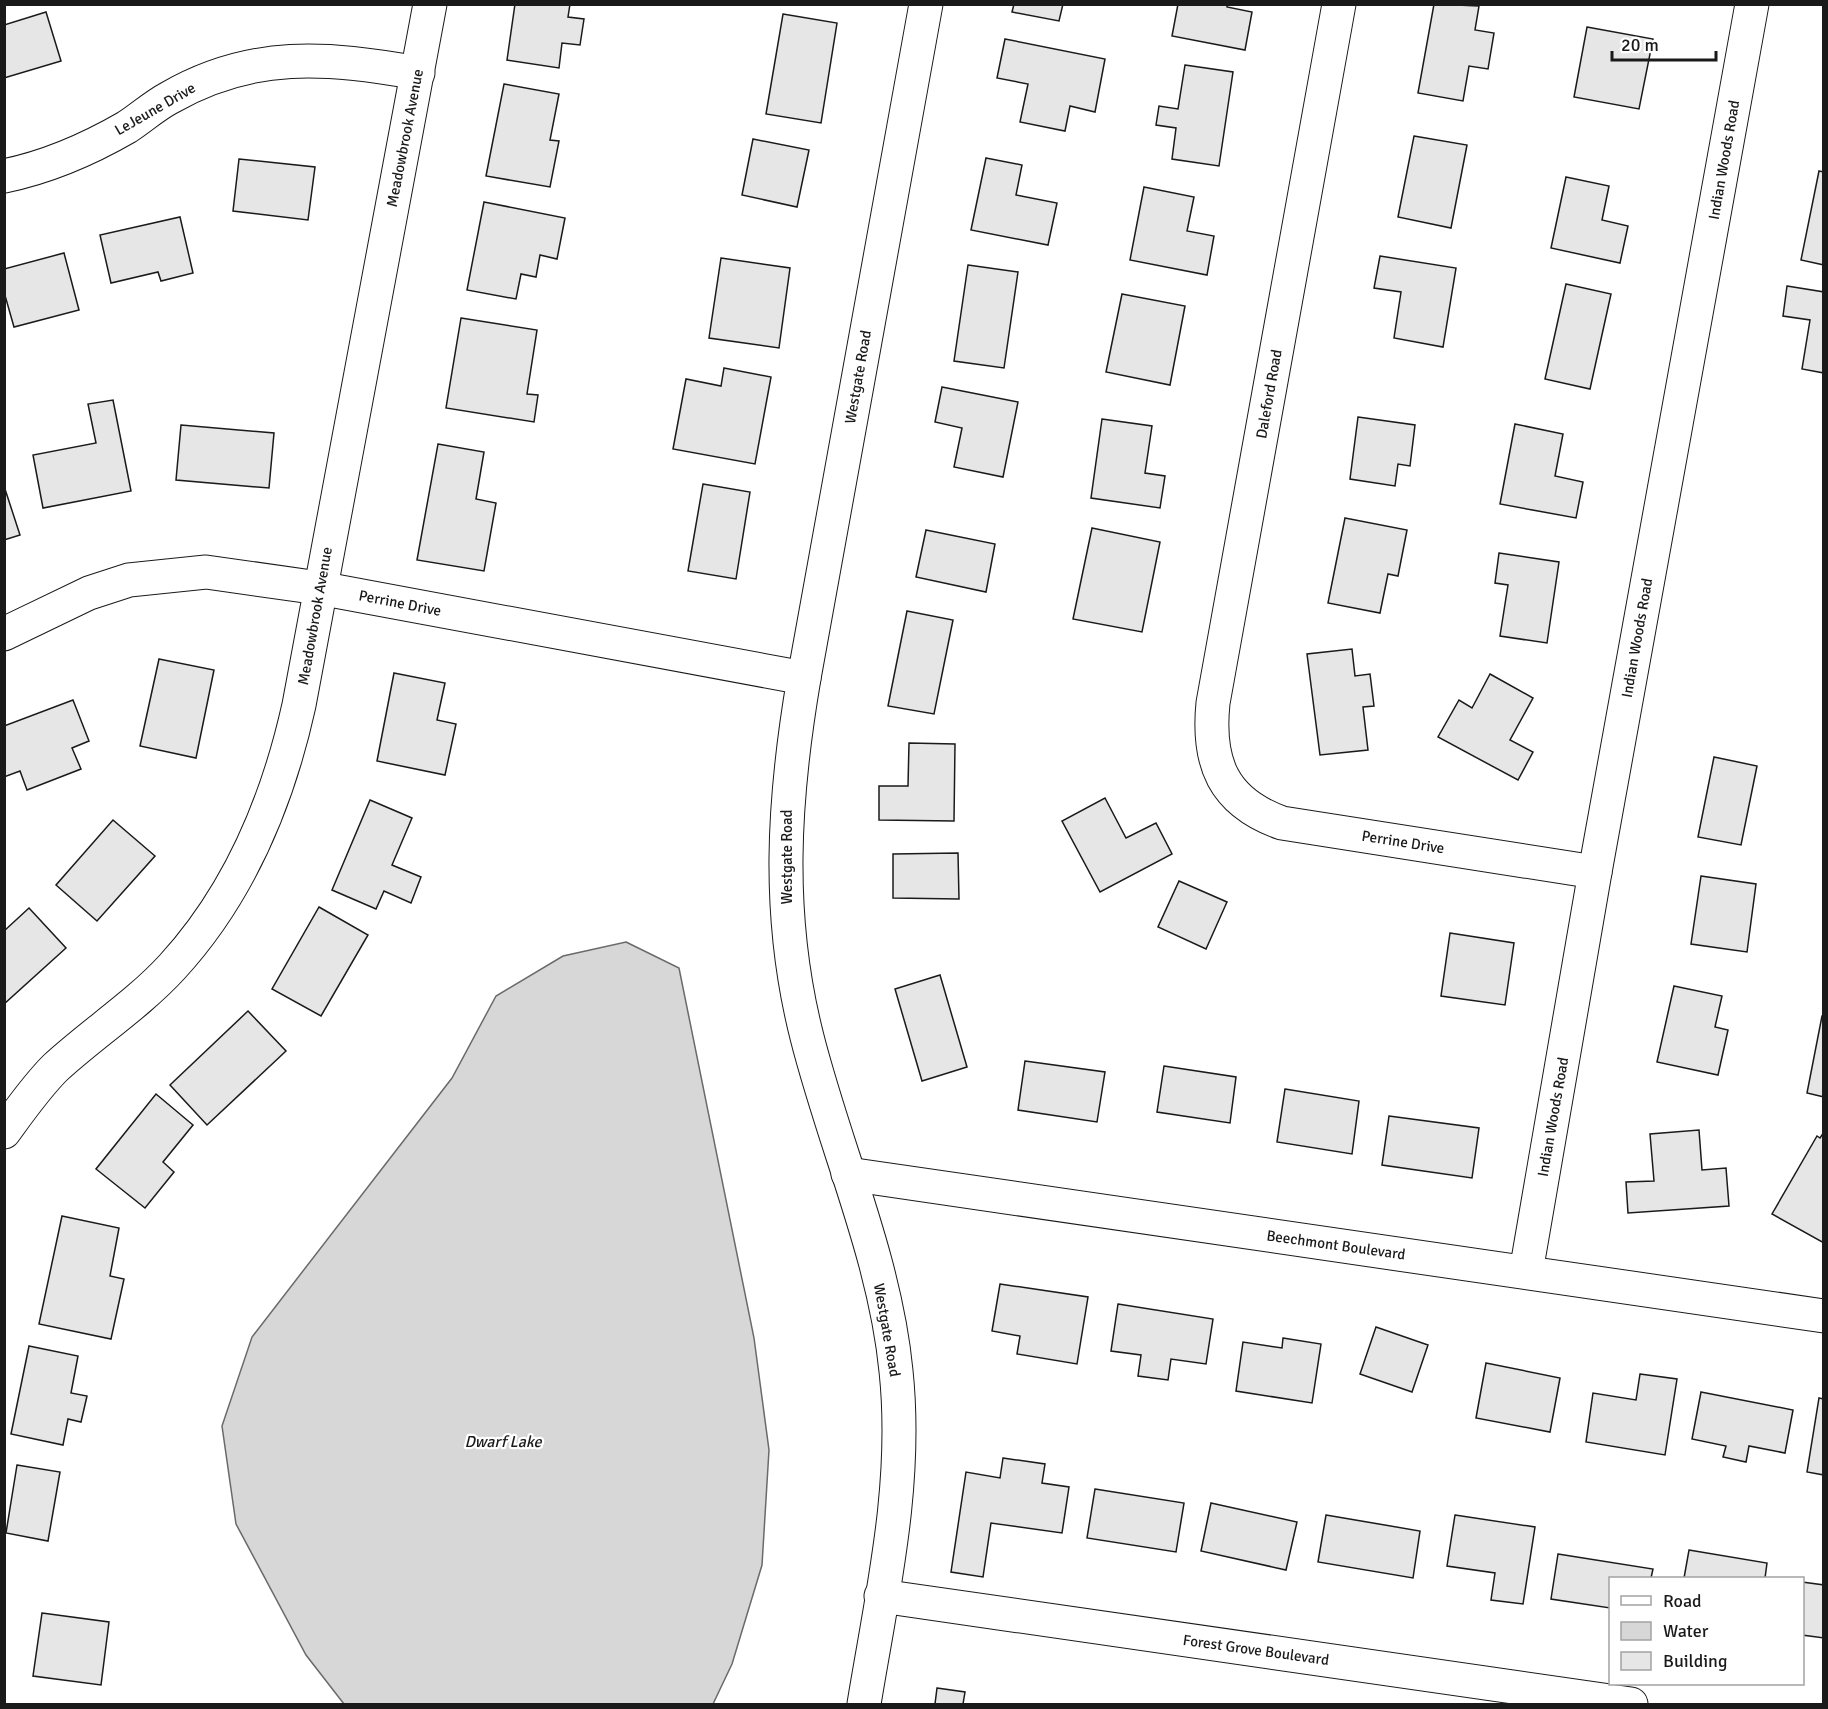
<svg xmlns="http://www.w3.org/2000/svg" width="1828" height="1709" font-family="Signika,sans-serif">
  <rect width="100%" height="100%" fill="#fff"/>
  <path fill="#d7d7d7" stroke="#6a6a6a" stroke-width="1.5" d="M626 942 679 968 754 1338 769 1450 762 1565 732 1664 713 1704H344L306 1655 236 1524 222 1426 252 1337 452 1078 496 996 563 956Z"/>
  <g fill="#e6e6e6" stroke="#1a1a1a" stroke-width="1.5">
    <path d="M515 4H570L568 17 584 19 580 45 562 43 559 68 507 60Z"/>
    <path d="M1014 4H1063L1059 21 1012 12Z"/>
    <path d="M1178 4H1227V7L1252 12 1245 50 1172 36Z"/>
    <path d="M1434 4 1479 6 1475 30 1494 33 1488 69 1469 66 1463 101 1418 93Z"/>
    <path d="M46 12 61 61 4 78V25Z"/>
    <path d="M783 14 837 23 821 123 766 114Z"/>
    <path d="M1587 27 1653 39 1639 109 1574 97Z"/>
    <path d="M1005 39 1105 59 1095 112 1070 106 1065 131 1020 122 1028 84 997 78Z"/>
    <path d="M1185 65 1233 72 1219 166 1172 159 1176 128 1156 125 1159 106 1178 109Z"/>
    <path d="M504 84 559 94 550 140 559 141 550 187 486 176Z"/>
    <path d="M1414 136 1467 145 1451 228 1398 217Z"/>
    <path d="M753 139 809 150 797 207 742 195Z"/>
    <path d="M986 158 1022 165 1016 195 1057 203 1048 245 971 230Z"/>
    <path d="M239 159 315 167 308 220 233 211Z"/>
    <path d="M1819 171 1824 172V265L1801 260Z"/>
    <path d="M1566 177 1609 186 1602 220 1628 226 1620 263 1551 248Z"/>
    <path d="M1144 187 1194 197 1187 231 1214 236 1207 275 1130 260Z"/>
    <path d="M484 202 565 218 557 259 540 255 536 277 521 274 516 299 467 290Z"/>
    <path d="M180 217 193 273 161 281 158 272 111 283 100 235Z"/>
    <path d="M64 253 79 310 14 327 4 292V269Z"/>
    <path d="M1380 256 1456 268 1443 347 1394 338 1401 292 1374 288Z"/>
    <path d="M721 258 790 268 779 348 709 338Z"/>
    <path d="M968 265 1018 272 1004 368 954 361Z"/>
    <path d="M1566 284 1611 294 1590 389 1545 379Z"/>
    <path d="M1787 286 1824 292V373L1802 369 1810 320 1783 316Z"/>
    <path d="M1122 294 1185 306 1170 385 1106 372Z"/>
    <path d="M461 318 537 330 527 394 538 395 534 422 446 408Z"/>
    <path d="M724 368 771 377 755 464 673 449 686 379 721 386Z"/>
    <path d="M942 387 1018 402 1003 477 954 467 962 428 935 422Z"/>
    <path d="M113 400 131 491 43 508 33 455 96 443 88 404Z"/>
    <path d="M1358 417 1415 425 1410 466 1398 464 1395 486 1350 479Z"/>
    <path d="M1102 419 1152 426 1145 473 1165 476 1160 508 1091 498Z"/>
    <path d="M1515 424 1563 434 1555 476 1583 482 1576 518 1500 504Z"/>
    <path d="M181 425 274 433 269 488 176 480Z"/>
    <path d="M438 444 484 452 476 499 496 503 484 571 417 560Z"/>
    <path d="M703 484 750 492 736 579 688 571Z"/>
    <path d="M4 486 20 535 4 540Z"/>
    <path d="M1345 518 1407 530 1398 576 1388 574 1380 613 1328 603Z"/>
    <path d="M1092 528 1160 542 1142 632 1073 619Z"/>
    <path d="M926 530 995 544 986 592 916 577Z"/>
    <path d="M1499 553 1559 562 1547 643 1500 636 1508 585 1495 583Z"/>
    <path d="M907 611 953 620 934 714 888 706Z"/>
    <path d="M1352 649 1355 676 1370 674 1374 706 1363 707 1368 750 1320 755 1307 654Z"/>
    <path d="M159 659 214 670 196 758 140 746Z"/>
    <path d="M394 673 445 683 437 720 456 724 445 775 377 761Z"/>
    <path d="M1490 674 1533 698 1510 740 1533 752 1518 780 1438 737 1459 700 1472 708Z"/>
    <path d="M73 700 89 741 72 748 81 769 27 790 20 771 4 777V726Z"/>
    <path d="M909 743 955 744 954 821 879 820V786H908Z"/>
    <path d="M1714 757 1757 766 1741 845 1698 837Z"/>
    <path d="M1105 798 1126 838 1156 823 1172 854 1100 892 1062 821Z"/>
    <path d="M370 800 412 818 392 865 421 877 411 903 384 891 376 909 332 890Z"/>
    <path d="M113 820 155 856 97 921 56 885Z"/>
    <path d="M958 853 959 899 893 898V854Z"/>
    <path d="M1701 876 1756 884 1747 952 1691 944Z"/>
    <path d="M1179 881 1227 902 1206 949 1158 927Z"/>
    <path d="M319 907 368 935 321 1016 272 989Z"/>
    <path d="M29 908 66 948 4 1004V931Z"/>
    <path d="M1450 933 1514 943 1505 1005 1441 996Z"/>
    <path d="M940 975 967 1067 922 1081 895 989Z"/>
    <path d="M1674 986 1722 996 1715 1027 1728 1030 1718 1075 1657 1062Z"/>
    <path d="M248 1011 286 1051 207 1125 170 1085Z"/>
    <path d="M1822 1016H1824V1097L1807 1093Z"/>
    <path d="M1025 1061 1105 1072 1097 1122 1018 1110Z"/>
    <path d="M1164 1066 1236 1077 1230 1123 1157 1112Z"/>
    <path d="M1285 1089 1359 1101 1352 1154 1277 1142Z"/>
    <path d="M156 1094 193 1125 163 1162 174 1172 145 1208 96 1169Z"/>
    <path d="M1389 1116 1479 1128 1472 1178 1382 1165Z"/>
    <path d="M1699 1130 1702 1170 1726 1168 1729 1206 1628 1213 1626 1182 1654 1181 1650 1134Z"/>
    <path d="M1824 1132V1243L1772 1214 1817 1136 1820 1138Z"/>
    <path d="M62 1216 119 1228 110 1276 124 1279 111 1339 39 1324Z"/>
    <path d="M1000 1284 1088 1297 1077 1364 1017 1354 1020 1336 992 1331Z"/>
    <path d="M1118 1304 1213 1319 1206 1364 1171 1359 1168 1380 1138 1376 1141 1355 1111 1351Z"/>
    <path d="M1376 1327 1428 1345 1412 1392 1360 1374Z"/>
    <path d="M1283 1338 1321 1344 1312 1403 1236 1391 1243 1342 1282 1348Z"/>
    <path d="M29 1346 78 1356 71 1393 87 1396 81 1422 68 1419 63 1445 11 1434Z"/>
    <path d="M1486 1363 1560 1378 1550 1432 1476 1418Z"/>
    <path d="M1640 1374 1677 1379 1665 1455 1586 1442 1593 1393 1636 1400Z"/>
    <path d="M1701 1392 1793 1410 1785 1453 1749 1446 1746 1462 1723 1457 1726 1446 1692 1439Z"/>
    <path d="M1819 1398 1824 1399V1475L1807 1472Z"/>
    <path d="M1003 1458 1045 1464 1042 1483 1069 1487 1062 1533 991 1523 983 1577 951 1572 966 1472 1000 1478Z"/>
    <path d="M17 1465 60 1472 48 1541 6 1533Z"/>
    <path d="M1095 1489 1184 1503 1176 1552 1087 1538Z"/>
    <path d="M1211 1503 1297 1522 1286 1570 1201 1551Z"/>
    <path d="M1326 1515 1420 1531 1413 1578 1318 1562Z"/>
    <path d="M1455 1515 1535 1527 1523 1604 1491 1600 1495 1573 1447 1566Z"/>
    <path d="M1689 1550 1767 1563 1765 1578H1684Z"/>
    <path d="M1558 1554 1653 1569 1651 1578H1610V1608L1551 1599Z"/>
    <path d="M1802 1582 1824 1585V1638L1802 1635Z"/>
    <path d="M42 1613 109 1622 101 1685 33 1676Z"/>
    <path d="M937 1688 965 1692 963 1704H935Z"/>
  </g>
  <g fill="none" stroke-linecap="round" stroke-linejoin="round">
    <g stroke="#1a1a1a" stroke-width="35">
      <g id="minor">
        <path d="M1339 4 1213 703C1207 763 1223 802 1282 823L1595 872"/>
        <path d="M4 176C48 167 89 149 127 127 141 118 154 106 169 98 252 50 327 57 418 73"/>
        <path d="M4 634 89 593 129 580 206 572 319 588 804 678"/>
        <path d="M4 1132C20 1110 36 1087 55 1068 93 1033 137 1005 172 967 239 894 278 800 299 705L430 4"/>
        <path d="M848 1174 1824 1316"/>
        <path d="M1526 1272 1595 872 1752 4"/>
        <path d="M881 1596 1631 1704"/>
        <path d="M864 1704C882 1594 908 1484 896 1371 885 1257 835 1148 807 1037 776 915 783 801 804 678L926 4"/>
      </g>
    </g>
    <use href="#minor" stroke="#fff" stroke-width="33"/>
  </g>
  <g text-anchor="middle" dominant-baseline="central" stroke-width="4.5" stroke-linejoin="round" paint-order="stroke">
    <g font-size="15" fill="#1a1a1a" stroke="#fff">
      <text transform="translate(155 109) rotate(-30)">LeJeune Drive</text>
      <text transform="translate(405 138) rotate(-79)">Meadowbrook Avenue</text>
      <text transform="translate(1724 160) rotate(-80)">Indian Woods Road</text>
      <text transform="translate(858 377) rotate(-80)">Westgate Road</text>
      <text transform="translate(1269 394) rotate(-80)">Daleford Road</text>
      <text transform="translate(400 603) rotate(11)">Perrine Drive</text>
      <text transform="translate(315 616) rotate(-80)">Meadowbrook Avenue</text>
      <text transform="translate(1637 638) rotate(-80)">Indian Woods Road</text>
      <text transform="translate(1403 842) rotate(9)">Perrine Drive</text>
      <text transform="translate(787 857) rotate(-90)">Westgate Road</text>
      <text transform="translate(1553 1117) rotate(-80)">Indian Woods Road</text>
      <text transform="translate(1336 1245) rotate(8)">Beechmont Boulevard</text>
      <text transform="translate(887 1330) rotate(80)">Westgate Road</text>
      <text transform="translate(1256 1650) rotate(8)">Forest Grove Boulevard</text>
    </g>
    <g font-size="16" font-style="italic" fill="#1a1a1a" stroke="#fff">
      <text x="503" y="1442">Dwarf Lake</text>
    </g>
  </g>
  <rect width="1828" height="1709" fill="none" stroke="#1a1a1a" stroke-width="12"/>
  <rect x="1609" y="1577" width="195" height="108" fill="#ffffff" stroke="#a3a3a3" stroke-width="1.5"/>
  <rect x="1621" y="1596" width="30" height="9" fill="#ffffff" stroke="#a3a3a3" stroke-width="1.5"/>
  <text x="1663" y="1607" font-size="18" fill="#1a1a1a">Road</text>
  <rect x="1621" y="1622" width="30" height="18" fill="#d7d7d7" stroke="#a3a3a3" stroke-width="1.5"/>
  <text x="1663" y="1637" font-size="18" fill="#1a1a1a">Water</text>
  <rect x="1621" y="1652" width="30" height="18" fill="#e6e6e6" stroke="#a3a3a3" stroke-width="1.5"/>
  <text x="1663" y="1667" font-size="18" fill="#1a1a1a">Building</text>
  <path d="M1612 51v9h104v-9" fill="none" stroke="#1a1a1a" stroke-width="3"/>
  <text x="1621" y="51" font-size="18" fill="#1a1a1a" stroke="#ffffff" stroke-width="4.5" paint-order="stroke">20 m</text>
</svg>
